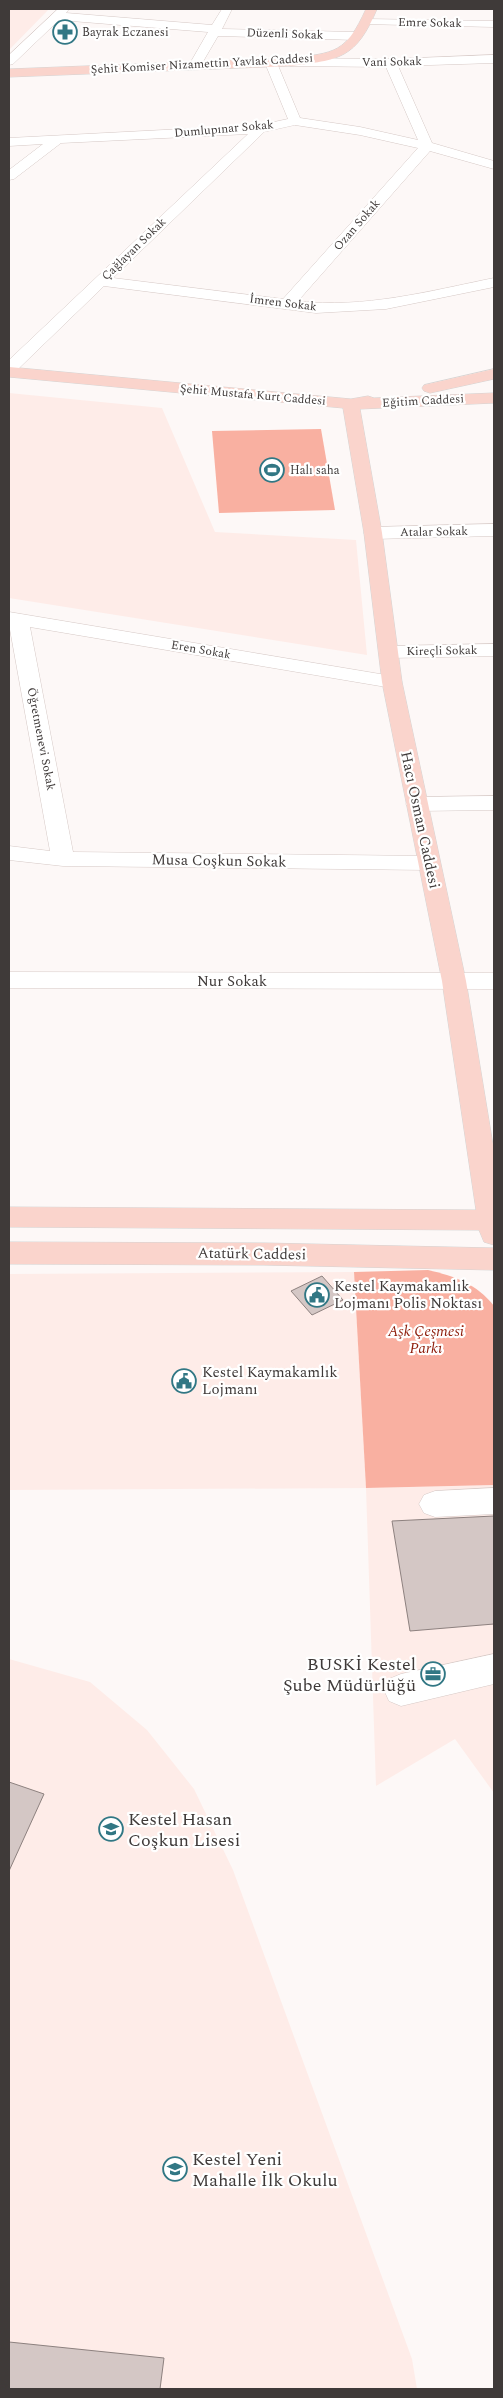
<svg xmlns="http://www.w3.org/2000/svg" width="503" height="2398" font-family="Spectral,serif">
  <rect width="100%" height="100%" fill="#fdf8f7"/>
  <g fill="#feece8">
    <path d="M9 9H49L9 50Z"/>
    <path d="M9 393 162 408 215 532 356 540 367 655 9 598Z"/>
    <path d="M354 1272 366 1488 494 1485V1793L455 1739 376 1786 366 1488 9 1490V1274Z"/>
    <path d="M9 1659 90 1682 147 1730 194 1789 233 1870 412 2359 417 2389H9Z"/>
  </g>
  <g fill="#f9b0a1">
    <path d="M321 429 335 510 219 513 212 431Z"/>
    <path d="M428 1270C454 1276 477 1284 494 1306V1485L366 1488 354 1272Z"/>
  </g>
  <g fill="#d4c7c5" stroke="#8d817f">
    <path d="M322 1276 343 1300 312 1315 291 1291Z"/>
    <path d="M494 1516V1624L410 1631 392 1521Z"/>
    <path d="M9 1782 44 1794 9 1871Z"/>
    <path d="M9 2342 164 2358 160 2389H9Z"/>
  </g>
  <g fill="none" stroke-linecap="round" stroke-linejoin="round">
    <g stroke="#d6c9c6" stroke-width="1">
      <g id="minor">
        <path d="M58 9H69L66 13 212 25 222 9H232L222 29 356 32 362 36 356 40 218 36 201 65 195 69 189 65 208 32 59 20 13 64 9 65V55Z"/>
        <path d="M366 19 494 21V27L362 24 360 22 362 20Z"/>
        <path d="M494 55V63L398 66 432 143 494 161V169L430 151 298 301C363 309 430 291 494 278V287L386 309 316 313 104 286 15 372 9 374V360L248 134 61 143 14 179 9 180V170L43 144 9 146V138L260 125 288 119 265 63 271 59 277 63 300 118 360 127 418 140 386 67 290 66 284 62 290 58 391 59ZM295 125 360 135 418 148 283 299 113 278 264 132Z"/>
        <path d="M494 524V536L373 539 366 537 364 533 366 529 373 527Z"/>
        <path d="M9 612 392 676 399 678 402 682 399 686 392 688 30 627 73 852 429 856 437 858 440 863 437 868 429 870 63 866 9 860V846L50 851 9 624Z"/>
        <path d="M494 644V656L389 658 382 656 379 652 382 648 389 646Z"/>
        <path d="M494 796V810L417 811 409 809 406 804 409 799 417 797Z"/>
        <path d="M9 972 494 973V989L9 988Z"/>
        <path d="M494 1488V1514L435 1517 424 1513 419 1504 424 1495 435 1491Z"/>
        <path d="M494 1654V1684L401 1706 389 1701 384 1690 389 1679 401 1674Z"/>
      </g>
    </g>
    <g stroke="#d5d4d3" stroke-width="1">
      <g id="major">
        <path d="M366 9H377C356 59 339 60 290 66L9 77V69L290 58C335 53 346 53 366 9Z"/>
        <path d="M9 367 351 399 368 396 374 398 494 393V403L360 409 382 533 402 682 466 981 494 1151V1245L484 1242 479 1230 9 1227V1207L476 1210 442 981 382 682 364 533 343 408 9 377Z"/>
        <path d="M494 369V379L430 393 424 391 422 388 424 385Z"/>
        <path d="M9 1242 264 1243 494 1248V1270L264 1265 9 1264Z"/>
      </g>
    </g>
    <use href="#minor" fill="#fff" fill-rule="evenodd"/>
    <use href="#major" fill="#fad4cc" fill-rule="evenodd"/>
  </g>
  <defs>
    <g id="pharmacy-ring" transform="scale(1.25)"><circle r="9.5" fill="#fff" stroke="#317784" stroke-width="1.5"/><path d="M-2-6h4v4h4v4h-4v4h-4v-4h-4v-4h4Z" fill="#317784"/></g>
    <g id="stadium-ring" transform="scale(1.25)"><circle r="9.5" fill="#fff" stroke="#317784" stroke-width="1.5"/><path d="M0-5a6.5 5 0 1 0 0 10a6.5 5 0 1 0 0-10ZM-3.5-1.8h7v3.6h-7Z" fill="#317784"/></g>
    <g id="civic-ring" transform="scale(1.25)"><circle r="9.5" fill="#fff" stroke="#317784" stroke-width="1.5"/><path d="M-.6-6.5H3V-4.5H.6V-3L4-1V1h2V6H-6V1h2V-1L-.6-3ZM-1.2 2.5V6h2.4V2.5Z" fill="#317784"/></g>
    <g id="office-ring" transform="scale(1.25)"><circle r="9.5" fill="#fff" stroke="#317784" stroke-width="1.5"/><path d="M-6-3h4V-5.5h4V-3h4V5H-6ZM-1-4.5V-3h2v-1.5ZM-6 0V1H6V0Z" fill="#317784"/></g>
    <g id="school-ring" transform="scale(1.25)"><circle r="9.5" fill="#fff" stroke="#317784" stroke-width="1.5"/><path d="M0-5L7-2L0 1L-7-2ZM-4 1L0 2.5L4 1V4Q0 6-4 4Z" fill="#317784"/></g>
  </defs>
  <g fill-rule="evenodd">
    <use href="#pharmacy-ring" x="65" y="32"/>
    <use href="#stadium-ring" x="272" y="470"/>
    <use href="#civic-ring" x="317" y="1295"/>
    <use href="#civic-ring" x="184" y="1381"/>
    <use href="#office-ring" x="433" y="1674"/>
    <use href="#school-ring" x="111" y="1829"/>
    <use href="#school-ring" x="175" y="2169"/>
  </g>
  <g text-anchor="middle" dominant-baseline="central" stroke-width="4.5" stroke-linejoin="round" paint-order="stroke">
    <g font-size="12" fill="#3f3a39" stroke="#fff">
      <text transform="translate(430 23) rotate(1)">Emre Sokak</text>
      <text transform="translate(285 34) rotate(2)">Düzenli Sokak</text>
      <text transform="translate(392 62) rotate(-1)">Vani Sokak</text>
      <text transform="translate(202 64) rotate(-3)">Şehit Komiser Nizamettin Yavlak Caddesi</text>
      <text transform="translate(224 129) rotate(-5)">Dumlupınar Sokak</text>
      <text transform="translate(357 225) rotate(-49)">Ozan Sokak</text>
      <text transform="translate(134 249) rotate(-44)">Çağlayan Sokak</text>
      <text transform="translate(283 303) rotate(7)">İmren Sokak</text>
      <text transform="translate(253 395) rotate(5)">Şehit Mustafa Kurt Caddesi</text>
      <text transform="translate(423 401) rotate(-3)">Eğitim Caddesi</text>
      <text transform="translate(434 532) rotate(-1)">Atalar Sokak</text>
      <text transform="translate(201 650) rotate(10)">Eren Sokak</text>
      <text transform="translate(442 651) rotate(-1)">Kireçli Sokak</text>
      <text transform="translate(41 739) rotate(79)">Öğretmenevi Sokak</text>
    </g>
    <g font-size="12" fill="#3f3a39" stroke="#fff" text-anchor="start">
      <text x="82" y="32">Bayrak Eczanesi</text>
      <text x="290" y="470">Halı saha</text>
    </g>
    <g font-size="15" fill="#3f3a39" stroke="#fff">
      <text transform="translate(420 820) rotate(78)">Hacı Osman Caddesi</text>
      <text transform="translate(219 861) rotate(1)">Musa Coşkun Sokak</text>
      <text x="232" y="981">Nur Sokak</text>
      <text transform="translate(252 1254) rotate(1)">Atatürk Caddesi</text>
    </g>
    <g font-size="15" fill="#3f3a39" stroke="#fff" text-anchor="start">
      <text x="334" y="1286">Kestel Kaymakamlık<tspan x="334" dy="17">Lojmanı Polis Noktası</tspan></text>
      <text x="202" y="1372">Kestel Kaymakamlık<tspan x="202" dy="17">Lojmanı</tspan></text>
    </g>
    <g font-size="15" font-style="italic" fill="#8f200e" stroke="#fff">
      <text x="426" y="1331">Aşk Çeşmesi<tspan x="426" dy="17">Parkı</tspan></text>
    </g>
    <g font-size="18" fill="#3f3a39" stroke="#fff" text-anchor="start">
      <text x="416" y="1664" text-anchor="end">BUSKİ Kestel<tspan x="416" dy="21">Şube Müdürlüğü</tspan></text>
      <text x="128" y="1819">Kestel Hasan<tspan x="128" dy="21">Coşkun Lisesi</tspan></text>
      <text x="192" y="2159">Kestel Yeni<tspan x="192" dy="21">Mahalle İlk Okulu</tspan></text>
    </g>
  </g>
  <rect width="503" height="2398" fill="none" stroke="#3f3a39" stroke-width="20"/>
</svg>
